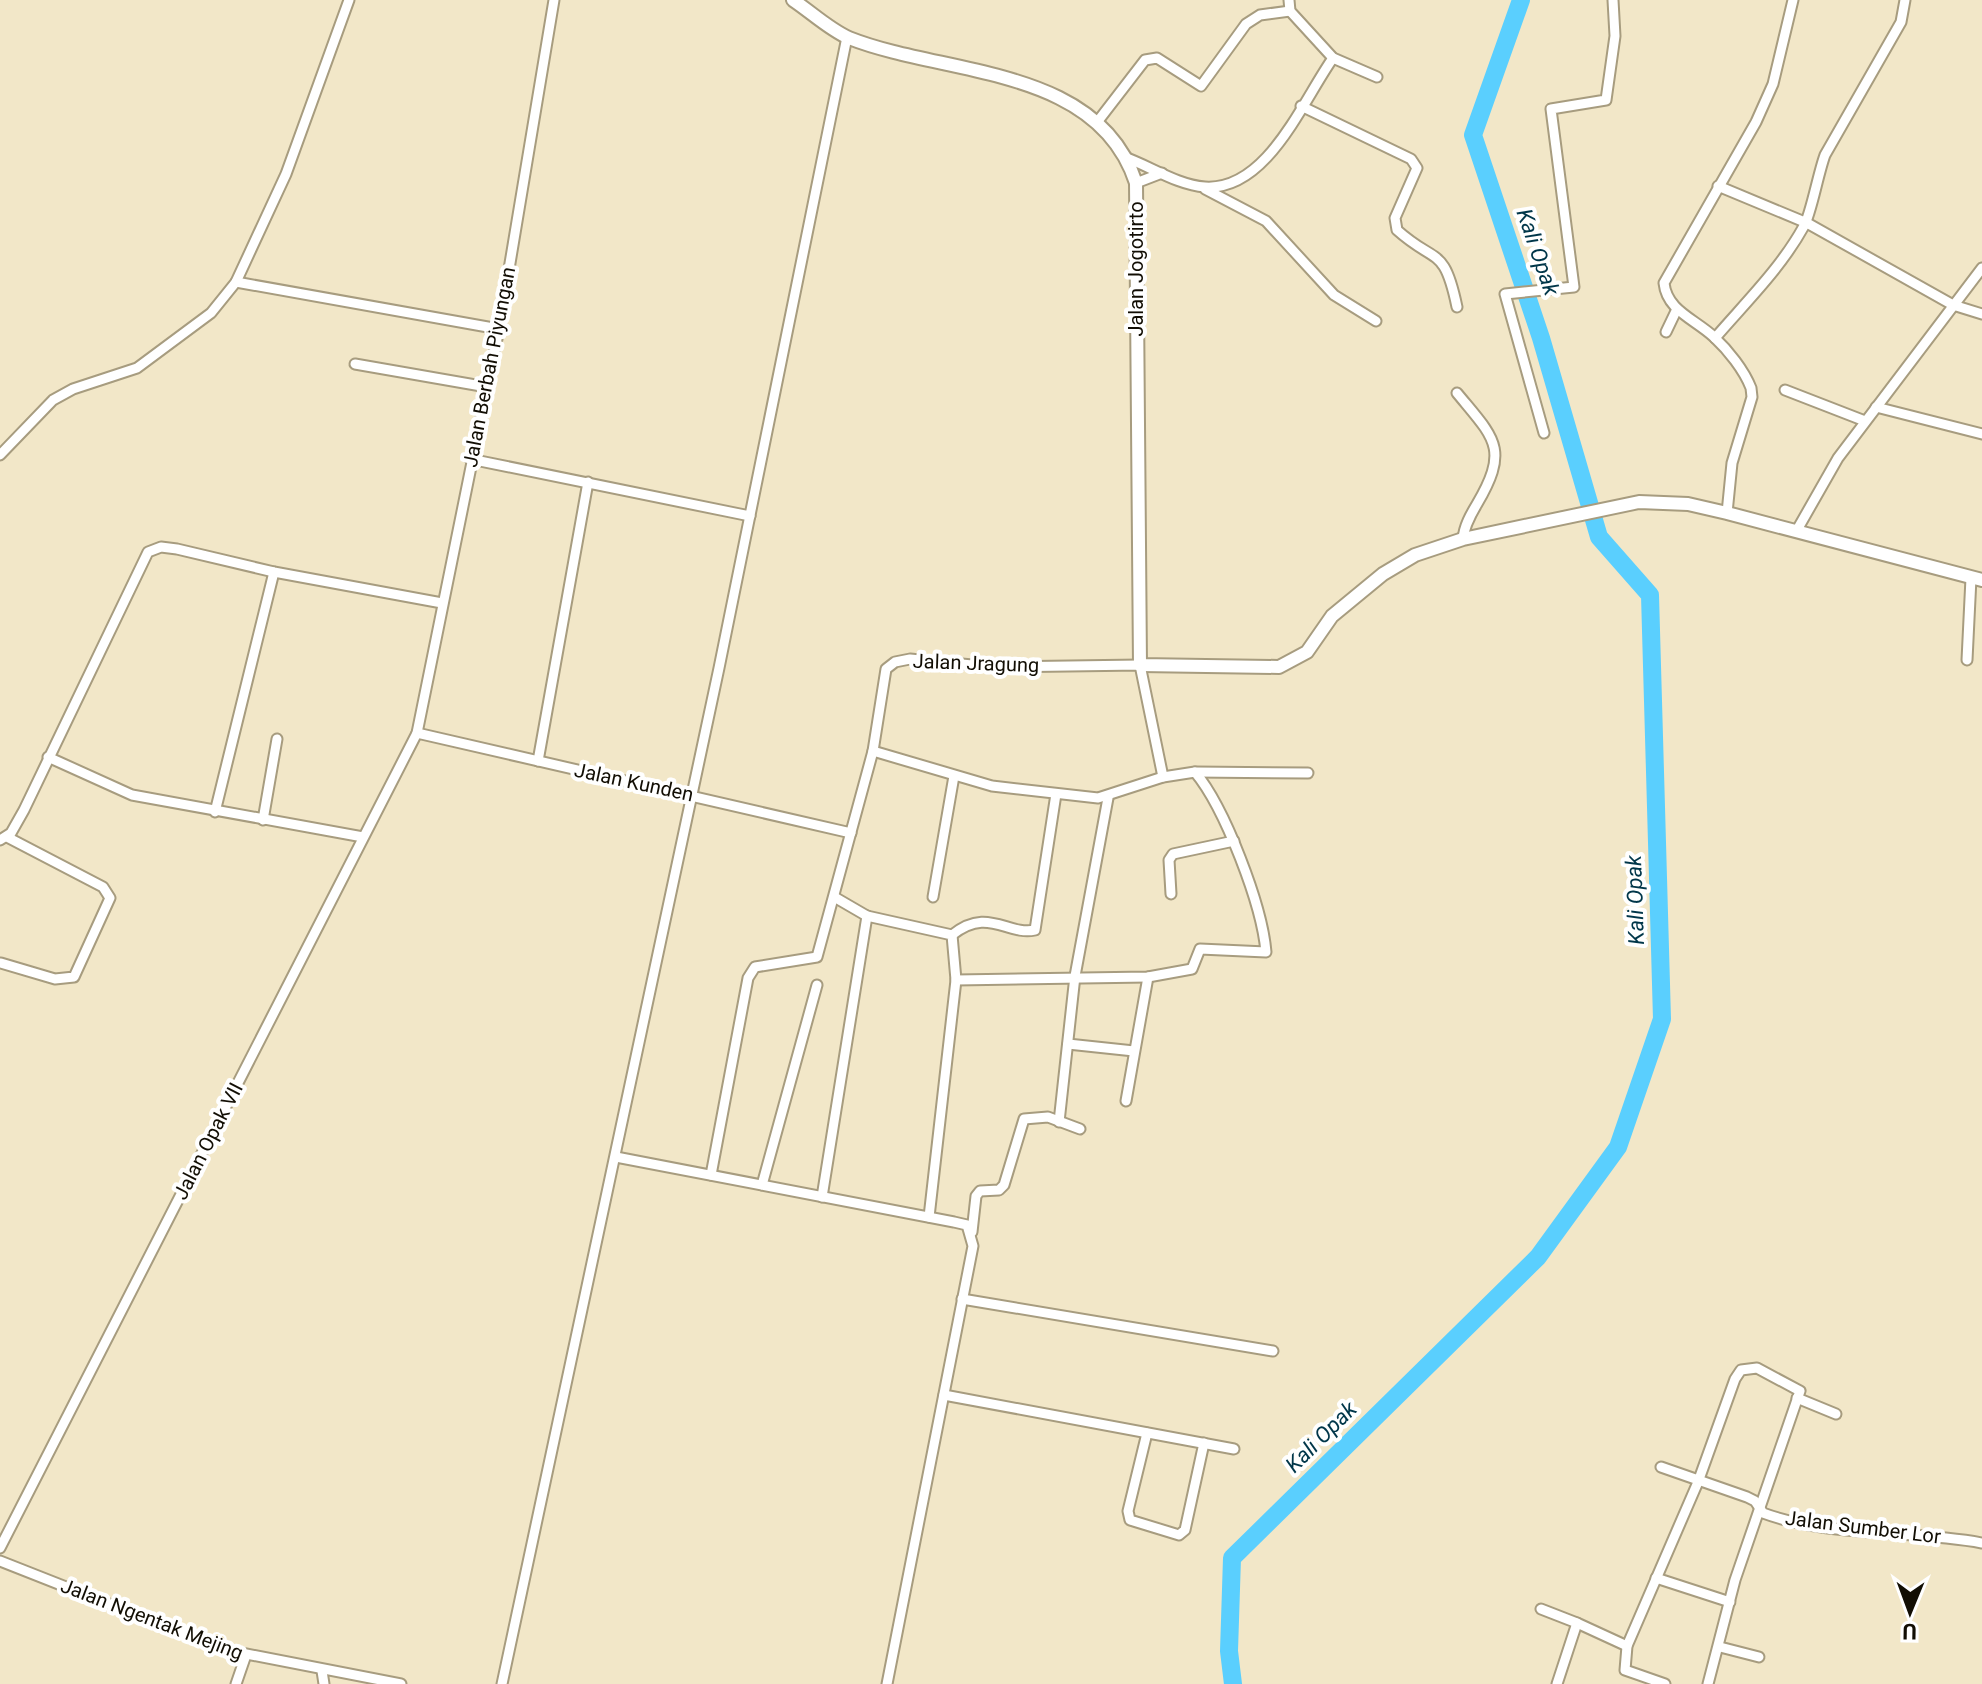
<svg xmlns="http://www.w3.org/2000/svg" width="1982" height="1684" font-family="Roboto,sans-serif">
  <rect width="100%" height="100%" fill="#f2e7c8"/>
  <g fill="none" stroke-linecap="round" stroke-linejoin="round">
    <path stroke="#5acffe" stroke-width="18" d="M1233 1684 1229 1651 1232 1558 1538 1257 1618 1147 1662 1019 1650 595 1599 537 1541 338 1473 135 1521 0"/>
    <g stroke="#a79c7f" stroke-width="13">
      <g id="street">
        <path d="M1289 0 1290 11 1333 58 1377 77"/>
        <path d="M1301 106 1411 159 1417 168 1395 218 1397 230C1436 265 1444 245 1457 307"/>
        <path d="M1098 121 1145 60 1157 58 1201 86 1246 24 1260 15 1290 11"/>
        <path d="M1124 157C1150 166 1177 185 1205 187 1267 191 1302 102 1333 58"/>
        <path d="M1136 183 1162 173"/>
        <path d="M1718 186 1807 223 1953 305 1982 314"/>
        <path d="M1205 189 1266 221 1334 295 1376 321"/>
        <path d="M236 282 499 329"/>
        <path d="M1666 332 1677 309"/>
        <path d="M1715 338C1746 302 1781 268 1804 226 1811 214 1818 174 1825 155L1901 22 1905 0"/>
        <path d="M355 364 487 387"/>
        <path d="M1785 390 1865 421"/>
        <path d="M1457 393C1494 438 1510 448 1477 504 1471 514 1464 526 1463 539"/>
        <path d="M1876 407 1982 434"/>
        <path d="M1544 433 1505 294 1574 287 1551 109 1606 100 1615 36 1613 0"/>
        <path d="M0 455 53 400 73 389 137 368 211 313 236 282 286 174 349 0"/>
        <path d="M470 459 750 516"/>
        <path d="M1727 513 1732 463 1752 397 1751 388C1744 370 1728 350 1714 337 1695 319 1667 311 1664 283L1756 122 1773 84 1793 0"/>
        <path d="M1797 530 1838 458 1982 268"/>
        <path d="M1967 660 1971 578"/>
        <path d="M417 733 851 833"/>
        <path d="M873 751 992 786 1098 798 1163 777 1195 772C1225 808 1262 905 1266 952L1200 949 1192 969 1148 977 956 980"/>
        <path d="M48 757 132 795 363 837"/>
        <path d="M538 761 588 482"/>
        <path d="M1195 772 1308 773"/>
        <path d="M215 812 274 572"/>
        <path d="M263 820 277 739"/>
        <path d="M0 840 11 833 24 810 148 552 161 547 177 549 274 572 442 603"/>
        <path d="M1171 894 1169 860 1173 854 1234 841"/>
        <path d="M933 897 954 776"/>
        <path d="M836 898 867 916 952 935 956 980 929 1217"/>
        <path d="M952 935C988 906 1007 936 1035 930L1056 794"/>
        <path d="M1 963 55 979 74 977 110 898 103 887 7 837"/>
        <path d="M1068 1044 1134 1051"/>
        <path d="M1126 1101 1148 977"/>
        <path d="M1059 1122 1075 976 1108 798"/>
        <path d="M616 1157 954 1222 967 1225 973 1246 887 1684"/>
        <path d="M711 1175 748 978 755 967 817 957 873 751 886 669 895 662 910 659 993 667 1140 665 1163 777"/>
        <path d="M762 1185 817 985"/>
        <path d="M822 1197 867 916"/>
        <path d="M972 1232 976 1196 980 1191 999 1190 1004 1185 1024 1119 1048 1117 1080 1129"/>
        <path d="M962 1299 1273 1351"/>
        <path d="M944 1395 1234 1449"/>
        <path d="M1797 1398 1836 1414"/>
        <path d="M1147 1433 1128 1511 1130 1520 1179 1535 1185 1530 1204 1443"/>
        <path d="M1661 1467 1747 1497 1755 1501 1763 1513C1827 1537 1913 1530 1982 1543"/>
        <path d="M0 1548 417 733 499 329 554 0"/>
        <path d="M0 1561 226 1650 401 1684"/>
        <path d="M1656 1578 1730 1602"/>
        <path d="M1541 1609 1577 1623 1557 1684"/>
        <path d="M1577 1623 1627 1646"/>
        <path d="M1720 1647 1759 1657"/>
        <path d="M322 1671 324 1684"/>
        <path d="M236 1684 246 1655"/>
        <path d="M502 1684 719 668 847 37"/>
        <path d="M1665 1684 1625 1670 1627 1646 1698 1482 1735 1379 1741 1370 1757 1368 1800 1391 1735 1580 1708 1684"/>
      </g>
    </g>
    <g stroke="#a79c7f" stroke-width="16">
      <path id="secondary" d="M793 0C811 12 830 30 849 38 945 76 1098 65 1136 183L1140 665 1279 667 1307 652 1332 616 1383 574 1415 555 1463 539 1639 502 1688 504 1727 513 1982 580"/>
    </g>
    <use href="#street" stroke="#fff" stroke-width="9"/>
    <use href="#secondary" stroke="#fff" stroke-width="12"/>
  </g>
  <g text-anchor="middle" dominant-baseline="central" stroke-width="8" stroke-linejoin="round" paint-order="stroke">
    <g font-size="20" fill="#120e04" stroke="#fff">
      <text transform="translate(1136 269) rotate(-90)">Jalan Jogotirto</text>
      <text transform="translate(489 367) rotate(-79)">Jalan Berbah Piyungan</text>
      <text transform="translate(976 663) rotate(2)">Jalan Jragung</text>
      <text transform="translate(634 782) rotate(12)">Jalan Kunden</text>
      <text transform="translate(208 1141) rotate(-63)">Jalan Opak VII</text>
      <text transform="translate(1863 1527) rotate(7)">Jalan Sumber Lor</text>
      <text transform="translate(152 1619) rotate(21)">Jalan Ngentak Mejing</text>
    </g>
    <g font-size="22" font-style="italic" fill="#003649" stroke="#fff">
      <text transform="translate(1538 252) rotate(71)">Kali Opak</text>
      <text transform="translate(1635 900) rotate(-92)">Kali Opak</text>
      <text transform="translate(1321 1437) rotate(-45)">Kali Opak</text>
    </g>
  </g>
  <g transform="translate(1910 1612) rotate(181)" stroke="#ffffff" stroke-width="6" paint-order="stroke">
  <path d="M0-6L14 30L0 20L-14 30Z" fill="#120e04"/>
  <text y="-12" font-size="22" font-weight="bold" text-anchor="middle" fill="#120e04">U</text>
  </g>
</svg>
